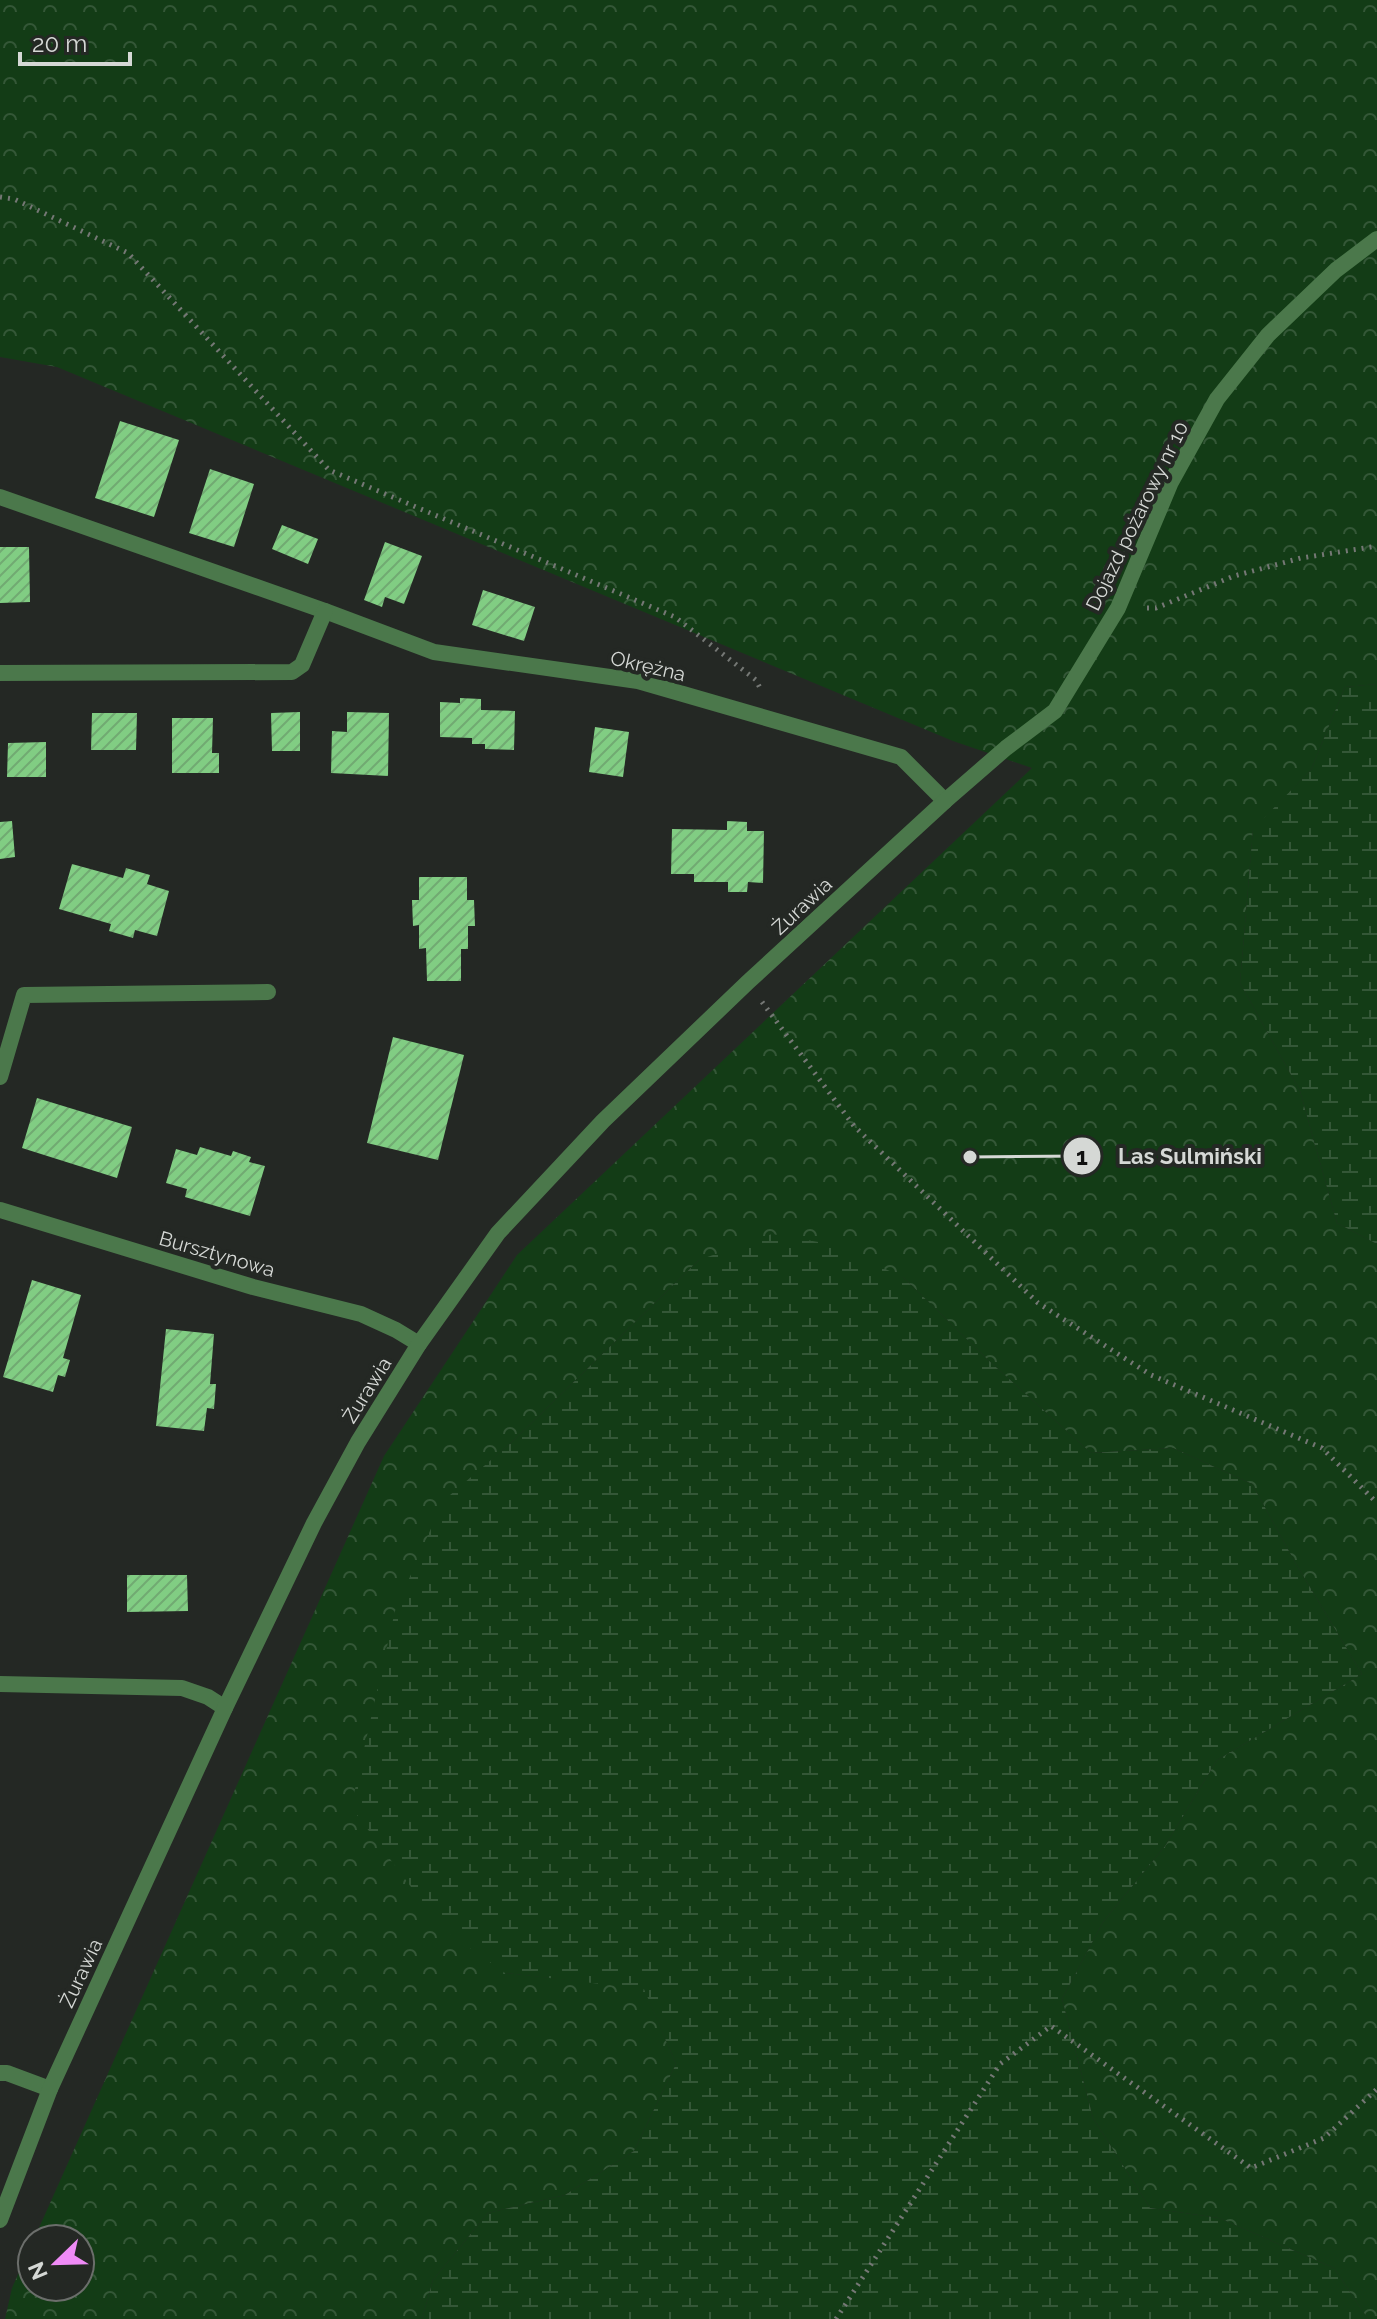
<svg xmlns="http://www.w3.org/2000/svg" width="1377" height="2319" font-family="Raleway,sans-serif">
  <defs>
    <pattern id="forest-crowns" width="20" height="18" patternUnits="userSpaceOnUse" patternTransform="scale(2)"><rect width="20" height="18" fill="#133c16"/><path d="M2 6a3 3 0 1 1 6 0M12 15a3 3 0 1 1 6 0" fill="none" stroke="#345737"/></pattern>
    <pattern id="wetland-marsh" width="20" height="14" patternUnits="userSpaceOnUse" patternTransform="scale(2)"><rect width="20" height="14" fill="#133c16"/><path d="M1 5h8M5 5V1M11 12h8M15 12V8" fill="none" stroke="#345737"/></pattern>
    <pattern id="building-hatch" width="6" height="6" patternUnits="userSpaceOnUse" patternTransform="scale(2)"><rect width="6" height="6" fill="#81cd83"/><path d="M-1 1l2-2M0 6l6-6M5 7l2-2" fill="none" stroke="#71aa72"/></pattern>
  </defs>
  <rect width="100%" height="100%" fill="#242824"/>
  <path fill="url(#forest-crowns)" d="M0 0H1377V684L1345 687 1311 770 1253 830 1240 983 1300 1091 1337 1223 1377 1244V2319H1368L1334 2268 1219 2218 1150 2208 1093 2118 1062 1999 1103 1922 1165 1846 1217 1760 1362 1674 1296 1564 1252 1484 1173 1448 1091 1453 987 1359 903 1277 699 1260 511 1443 443 1502 505 1973 644 1988 676 2064 634 2151 565 2195 488 2213 433 2280 422 2319H5L12 2288 32 2243V2287H80V2239H34L384 1456 517 1255 1032 768 953 741 57 367 0 357Z"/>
  <g fill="url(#wetland-marsh)">
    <path d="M1377 684V1244L1337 1223 1300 1091 1240 983 1253 829 1311 770 1345 687Z"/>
    <path d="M772 1234 830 1244 903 1277 987 1359 1091 1453 1173 1448 1252 1484 1296 1564 1362 1674 1217 1760 1165 1846 1103 1922 1062 1999 1093 2118 1150 2208 1219 2218 1334 2268 1368 2319H422L433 2280 488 2213 565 2195 634 2151 676 2064 644 1989 505 1973 441 1927 351 1807 395 1611 443 1501 511 1443 699 1260Z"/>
  </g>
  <g fill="url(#building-hatch)">
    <path d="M120 421 179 440 154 517 95 498Z"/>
    <path d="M210 469 254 484 234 547 189 533Z"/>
    <path d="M282 525 318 539 308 564 272 549Z"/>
    <path d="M385 542 422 556 404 604 385 597 382 607 364 600Z"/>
    <path d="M0 547H29L30 602 0 603Z"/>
    <path d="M483 590 535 607 524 641 472 625Z"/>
    <path d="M460 698 481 699V710L515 711 514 750 485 749V744H472V738L440 737V702L460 703Z"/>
    <path d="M300 712V751H272L271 713Z"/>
    <path d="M347 712 389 713 388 776 331 773 332 731 347 732Z"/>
    <path d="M92 713H137L136 750H91Z"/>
    <path d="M172 718H213L212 753H219V773H172Z"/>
    <path d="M595 727 629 732 623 777 589 772Z"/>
    <path d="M46 742V777H7L8 743Z"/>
    <path d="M12 821 15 857 0 859V822Z"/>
    <path d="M727 821 747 822V831H764L763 883 748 882 747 892H728V882H694V874H671L672 829 727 830Z"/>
    <path d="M72 864 123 878 126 868 150 875 147 884 169 891 157 936 135 930 133 938 109 931 111 924 59 909Z"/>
    <path d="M419 877H467V900H474L475 926H468V949H461V981H427L426 948 419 949V925L413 926 412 900H419Z"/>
    <path d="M393 1037 464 1055 438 1160 367 1143Z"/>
    <path d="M37 1098 132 1127 117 1178 22 1148Z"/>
    <path d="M200 1147 231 1156 233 1151 251 1157 249 1162 265 1166 250 1216 185 1197 187 1189 166 1183 176 1149 197 1155Z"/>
    <path d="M32 1280 81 1295 63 1358 70 1360 65 1377 58 1375 53 1392 3 1377Z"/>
    <path d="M166 1329 214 1334 210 1384H216L214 1409 207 1408 204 1431 156 1426Z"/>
    <path d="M127 1575H187L188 1611 127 1612Z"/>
  </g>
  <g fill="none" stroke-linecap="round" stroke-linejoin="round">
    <g stroke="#757875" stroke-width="5" stroke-dasharray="2 6" stroke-linecap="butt">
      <path d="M0 197 14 199 128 253 329 470 675 617 756 680 760 688"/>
      <path d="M1147 608H1156L1234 576 1301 558 1377 546"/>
      <path d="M762 1002 854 1126 1038 1303 1151 1375 1322 1448 1377 1503"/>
      <path d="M836 2319 1000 2064 1051 2026 1251 2168 1324 2138 1377 2089"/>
    </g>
    <path stroke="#4b784b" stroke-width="16" d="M0 1684 182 1688 208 1697 225 1708"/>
    <g stroke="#4b784b" stroke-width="16">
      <path d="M0 497 325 611 434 652 638 681 901 757 945 801"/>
      <path d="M0 673 292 672 302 665 325 611"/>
      <path d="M0 1077 24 995 268 992"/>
      <path d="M0 1210 253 1287 361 1314 396 1330 419 1344"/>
      <path d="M0 2073H7L50 2089"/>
      <path d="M0 2220 50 2089 225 1708 314 1523 358 1442 419 1344 498 1233 603 1121 748 982 945 801 1006 748 1055 711 1118 608 1171 482 1217 399 1268 335 1336 270 1377 239"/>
    </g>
  </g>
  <g text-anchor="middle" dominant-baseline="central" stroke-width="8" stroke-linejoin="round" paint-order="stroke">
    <g font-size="20" fill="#d5d8d5" stroke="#242824">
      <text transform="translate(1137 516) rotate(-64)">Dojazd pożarowy nr 10</text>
      <text transform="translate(648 666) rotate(13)">Okrężna</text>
      <text transform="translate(802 906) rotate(-43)">Żurawia</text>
      <text transform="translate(217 1254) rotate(16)">Bursztynowa</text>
      <text transform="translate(367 1390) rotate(-58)">Żurawia</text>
      <text transform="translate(81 1973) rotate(-65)">Żurawia</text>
    </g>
  </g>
  <path fill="none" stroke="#d5d8d5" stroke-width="3" d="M970 1157L1082 1156"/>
  <g fill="#d5d8d5" stroke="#242824" stroke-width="3">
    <circle cx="970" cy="1157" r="8"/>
    <circle cx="1082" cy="1156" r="20"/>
  </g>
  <g font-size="24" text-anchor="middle" font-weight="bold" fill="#111">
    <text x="1082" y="1165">1</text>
  </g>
  <g font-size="22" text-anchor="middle" font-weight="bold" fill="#d5d8d5" stroke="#242824" stroke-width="8" stroke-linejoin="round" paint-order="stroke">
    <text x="1190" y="1164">Las Sulmiński</text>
  </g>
  <g transform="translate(56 2263) rotate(247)"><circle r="38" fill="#242824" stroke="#6b6e6b" stroke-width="2"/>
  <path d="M0-6L14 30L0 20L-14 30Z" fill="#ef8bf6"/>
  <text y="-12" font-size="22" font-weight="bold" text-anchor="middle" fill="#d5d8d5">N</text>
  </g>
  <path d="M20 52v12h110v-12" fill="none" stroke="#d5d8d5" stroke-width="4"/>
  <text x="32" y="52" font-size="24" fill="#d5d8d5" stroke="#242824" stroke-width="6" paint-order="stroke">20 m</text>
</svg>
